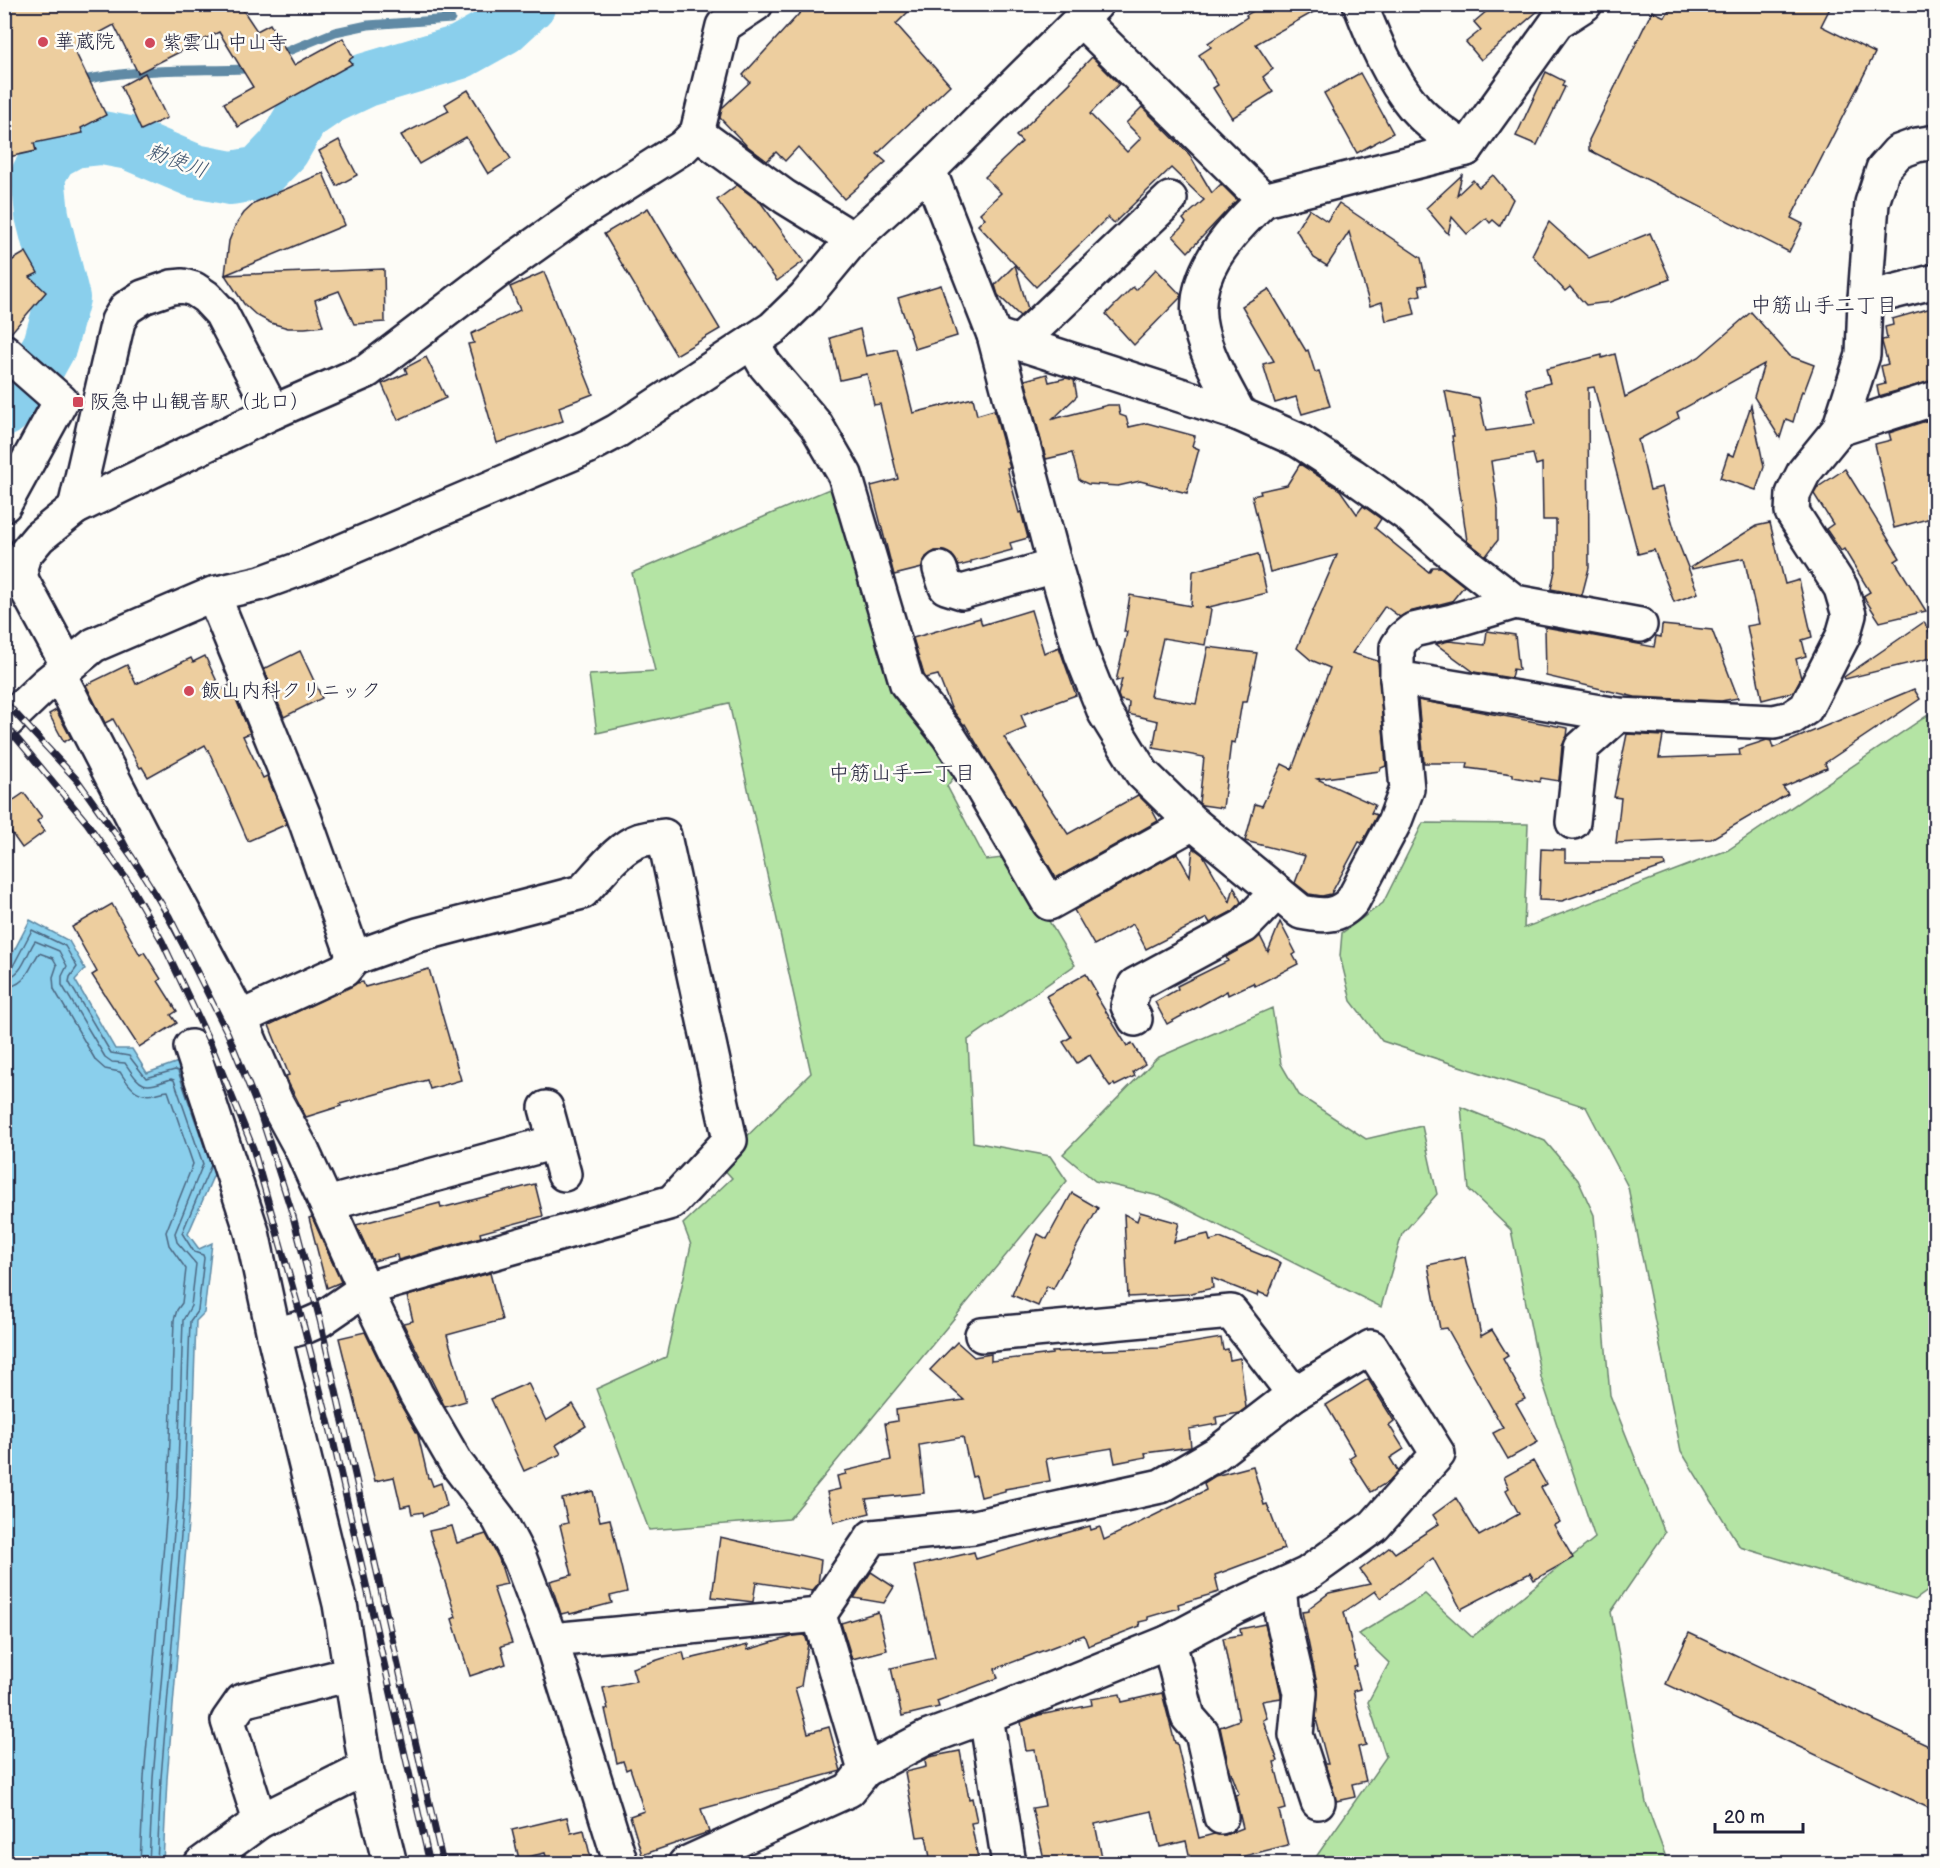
<svg xmlns="http://www.w3.org/2000/svg" width="1940" height="1868" font-family="'Balsamiq Sans','Klee One',sans-serif">
  <rect width="100%" height="100%" fill="#fdfcf7"/>
  <filter id="ink" filterUnits="userSpaceOnUse"><feTurbulence type="fractalNoise" baseFrequency=".0167" numOctaves="2"/><feDisplacementMap in="SourceGraphic" scale="12" xChannelSelector="R" yChannelSelector="G"/><feConvolveMatrix kernelMatrix="1 2 1 2 8 2 1 2 1" color-interpolation-filters="sRGB"/></filter>
  <g filter="url(#ink)">
    <g fill="#b4e4a4" stroke="#6b8370" stroke-width="1.5">
      <path d="M834 487 961 768 947 786 986 860 1011 857 1075 965 968 1040 973 1142 1050 1156 1067 1181 789 1519 649 1530 596 1389 666 1357 691 1245 683 1224 732 1178 719 1164 811 1073 729 703 597 733 589 675 655 671 632 573Z"/>
      <path d="M1934 711 1936 1585 1915 1600 1740 1547 1681 1451 1628 1187 1586 1107 1382 1041 1351 1001 1340 956 1342 933 1383 903 1423 823 1528 824 1524 928 1728 850Z"/>
      <path d="M1272 1008 1281 1064 1299 1095 1366 1139 1422 1126 1437 1194 1402 1234 1381 1307 1163 1197 1095 1181 1063 1154 1157 1058Z"/>
      <path d="M1461 1107 1545 1141 1578 1180 1594 1215 1610 1395 1665 1533 1611 1612 1646 1803 1668 1863 1311 1864 1386 1757 1368 1702 1389 1663 1359 1634 1425 1594 1472 1637 1595 1538 1541 1377 1511 1230 1469 1190Z"/>
    </g>
    <path fill="#8acfec" stroke="#608aa5" stroke-width="1.5" d="M30 920 69 941 85 969 75 980 115 1049H132L147 1073 181 1061 218 1165 188 1234 199 1249 212 1243 204 1313 196 1321 190 1498 167 1779 163 1863H5L4 970Z"/>
    <g fill="none" stroke-linecap="round" stroke-linejoin="round">
      <g stroke="#4c6782" stroke-width="1.5">
        <path d="M4 971 12 968 32 930 65 946 77 967 70 977 69 982 111 1053 129 1056 146 1078 175 1070 178 1071 207 1154"/>
        <path d="M4 978C23 977 26 954 35 941L59 951 67 966 62 976V985L105 1057 112 1062 125 1063C142 1088 142 1089 171 1079L174 1080 203 1164 175 1233 177 1242 196 1264 191 1306 183 1320 177 1497 153 1778 149 1864"/>
        <path d="M4 987C26 987 29 968 39 953L53 958 57 965 53 977 54 989 96 1061 105 1069 120 1072C128 1084 136 1098 154 1094 159 1093 163 1091 168 1091L193 1164 166 1232 169 1245 186 1269 182 1303 177 1310 174 1320 168 1497 144 1777 140 1864"/>
        <path d="M157 1864 161 1778 184 1498 190 1321 198 1310 204 1258 203 1255 194 1252 182 1233 211 1165"/>
      </g>
      <g stroke="#608aa5" stroke-width="9">
        <path d="M276 56 335 32 368 25 451 19"/>
        <path d="M79 81C134 68 190 71 246 69L252 66"/>
      </g>
      <path stroke="#8acfec" stroke-width="54" d="M4 410 24 392 50 345 63 298 42 215 38 175 51 153 73 141 102 138 129 143 195 171 231 178 260 173 283 149 302 116 328 98 366 80 460 52 503 28 529 4"/>
    </g>
    <g fill="#edce9f" stroke="#22223b" stroke-width="1.5">
      <path d="M4 4H239L257 31 270 24 294 65 343 38 353 57 349 60 352 64 238 127 224 103 253 87 219 32 138 73 114 25 73 47 106 115 81 128 83 133 34 143 36 151 4 158Z"/>
      <path d="M808 4H916L896 24 950 85 877 154 886 162 844 199 798 147 785 161 776 152 767 161 746 145 720 118 722 108 750 82 743 75Z"/>
      <path d="M1266 4H1328L1256 44 1273 69 1263 77 1273 92 1232 118 1213 88 1218 85 1199 55 1211 47 1208 43 1247 17 1246 15Z"/>
      <path d="M1495 4H1546L1481 60 1466 42 1481 30 1474 22Z"/>
      <path d="M1672 4H1832L1821 26 1875 53 1791 218 1803 224 1789 252 1589 150V140L1652 11 1665 17Z"/>
      <path d="M1092 57 1119 84 1090 114 1127 152 1141 138 1126 123 1142 107 1189 154 1212 193 1221 184 1237 200 1188 252 1173 236 1186 223 1183 219 1204 200 1171 168 1114 223 1108 217 1036 287 978 225 985 218 980 213 1001 193 985 177 1022 142 1016 136 1071 82 1070 80Z"/>
      <path d="M1546 72 1564 81 1562 86 1565 87 1537 145 1516 136Z"/>
      <path d="M145 73 167 118 141 130 121 86Z"/>
      <path d="M1360 73 1393 133 1357 153 1324 93Z"/>
      <path d="M468 90 511 159 488 174 466 137 419 164 401 135 449 111 445 104Z"/>
      <path d="M339 140 357 175 337 186 319 151Z"/>
      <path d="M323 173 345 225 225 275 229 241 235 226 244 213 256 202Z"/>
      <path d="M1462 175 1457 195 1473 180 1479 187 1493 175 1513 199 1500 226 1493 220 1490 223 1486 218 1467 234 1452 217 1448 234 1426 208Z"/>
      <path d="M737 185 761 203 804 261 777 281 717 200Z"/>
      <path d="M1339 203 1421 258 1427 285 1419 286 1421 295 1411 297 1415 314 1386 321 1382 302 1370 306 1349 232 1327 266 1314 258 1296 230 1309 209 1327 221Z"/>
      <path d="M648 208 720 329 676 355 604 234Z"/>
      <path d="M1549 222 1589 258 1650 233 1670 279 1610 302 1586 305 1570 287 1565 291 1532 255Z"/>
      <path d="M26 252 38 273 30 277 46 292 10 334 4 333V255L11 261Z"/>
      <path d="M1015 265 1028 309 1020 316 998 295 995 285Z"/>
      <path d="M384 269 385 322 354 324 339 291 315 300 323 326 305 328H288L271 323 256 315 244 304 225 275Z"/>
      <path d="M1156 269 1181 295V297L1134 345 1106 314 1133 287 1136 290Z"/>
      <path d="M544 272 593 394 559 407 563 421 497 443 468 344 474 343 471 334 520 310 510 287Z"/>
      <path d="M941 285 957 336 915 349 898 298Z"/>
      <path d="M1269 289 1306 351 1308 350 1315 372 1319 371 1330 406 1302 414 1296 397 1275 403 1263 364 1274 361 1242 306Z"/>
      <path d="M1935 307V380L1879 396 1877 386 1885 384 1881 366 1888 364 1882 342V340L1887 339 1885 327 1893 325 1892 319Z"/>
      <path d="M1751 312 1790 356 1814 365 1804 392 1802 391 1793 422 1786 419 1780 438 1754 397 1764 364 1677 412 1679 418 1638 440 1650 490 1662 487 1678 542 1698 593 1674 602 1654 550 1638 554 1594 387 1588 388 1589 568 1582 595 1551 589 1556 566V520H1543L1542 463 1536 465 1533 454 1491 461 1498 509V540L1486 556 1467 541 1452 436H1454L1445 391 1479 398 1486 431 1535 424 1526 389 1550 383 1546 369 1602 355V358L1615 354 1625 397 1699 357Z"/>
      <path d="M860 329 866 356 897 349 913 413 973 398 977 415 994 410 1010 468H1007L1019 513 1021 512 1028 538 1010 543 1012 550 971 561V563L959 566 952 555 943 551H935L926 557 922 568 894 575 871 486 898 479 880 404 874 405 867 374 840 380 830 338Z"/>
      <path d="M426 357 446 398 398 420 382 384 407 373 405 368Z"/>
      <path d="M1047 374 1049 382 1066 378 1074 380 1077 396 1053 419 1108 405H1118L1120 415 1126 417 1129 427 1147 423 1195 436 1192 446 1199 449 1187 493 1140 481 1118 486 1088 484 1079 480 1072 453 1046 459 1025 380Z"/>
      <path d="M1751 405 1764 467 1756 490 1720 478 1728 454 1734 456Z"/>
      <path d="M1935 418V517L1894 528 1875 444 1891 440 1889 433Z"/>
      <path d="M1300 464 1340 490 1357 514 1363 506 1381 519 1375 528 1429 572 1432 567H1440L1464 586 1452 601 1409 612 1400 617 1385 606 1352 653 1378 661 1386 766 1381 768 1380 771 1317 779 1375 805 1371 813 1377 815 1362 843 1359 842 1331 894 1322 896 1309 894 1295 883 1305 856 1245 841 1255 804 1262 806 1282 764 1292 769 1330 668 1311 660 1297 648 1337 555 1270 572 1252 496 1261 494 1260 491 1287 485Z"/>
      <path d="M1845 469 1900 558 1895 561 1926 611 1880 622 1863 596 1870 592 1844 549 1841 551 1826 529 1833 524 1814 494 1818 487Z"/>
      <path d="M1770 523 1785 584 1799 580 1812 637 1802 640 1806 656 1796 659 1801 678 1793 692 1762 700 1747 626 1759 624 1744 558 1692 569 1691 567 1756 526Z"/>
      <path d="M1258 554 1267 593 1205 608 1211 609 1205 645 1163 638 1150 696 1196 704 1208 647 1257 653 1247 702H1242L1235 743 1231 742 1223 808 1202 805 1199 803 1204 757 1153 748 1158 721 1128 714 1129 702 1120 700 1118 695 1122 679 1116 681 1127 632H1124L1130 595 1191 606 1193 571Z"/>
      <path d="M1031 610 1044 653 1059 647 1076 695 1021 715 1026 728 1004 737 1068 834 1138 795 1151 808 1158 821 1056 878 965 724 964 725 951 708 938 675 926 678 924 675 913 638 980 618 982 625Z"/>
      <path d="M1924 622 1935 643V657L1845 679 1844 677Z"/>
      <path d="M1662 625 1712 630 1738 698 1721 701 1635 697 1546 676 1545 627 1654 647 1656 636 1661 637Z"/>
      <path d="M1487 631 1515 635 1519 670 1513 669 1511 678 1474 672 1436 644 1449 641 1485 645Z"/>
      <path d="M300 651 322 698 284 717 264 669Z"/>
      <path d="M205 656 221 690 230 685 250 733 243 736 263 778 267 776 287 824 248 841 211 756 205 745 148 777 142 767 140 768 113 719 105 723 86 685 127 665 136 684 191 658 193 662Z"/>
      <path d="M1914 689 1920 699 1825 763 1827 768 1783 787 1788 794 1711 839 1616 843 1621 798 1614 797 1627 734 1663 736 1659 758 1740 755 1739 749 1767 740 1771 741 1773 748Z"/>
      <path d="M1418 700 1568 728 1567 737 1562 746 1559 781 1541 778 1540 782 1513 777V774L1467 768 1468 763H1424Z"/>
      <path d="M56 710 71 738 64 742 49 714Z"/>
      <path d="M24 793 42 817 37 821 45 831 22 848 5 824 8 804Z"/>
      <path d="M1193 848 1203 855 1230 902 1234 887 1241 902 1233 911 1210 923 1207 918 1146 949 1133 924 1094 945 1074 910 1177 853 1190 876Z"/>
      <path d="M1541 849 1565 850V862H1664L1665 866 1562 901 1539 900Z"/>
      <path d="M112 904 140 955 144 952 161 979 158 981 177 1011 171 1015 177 1023 139 1047 92 975 97 972 72 927Z"/>
      <path d="M1280 922 1296 953 1293 955 1298 964 1255 986 1253 983 1228 995 1227 991 1167 1024 1155 1002 1178 989 1177 986 1228 961 1226 957 1253 942 1260 936 1268 952Z"/>
      <path d="M429 969 461 1080 430 1089 427 1080 340 1104 341 1106 306 1117 288 1082 286 1076 289 1075 269 1025 357 983 363 982 365 987Z"/>
      <path d="M1086 974 1097 993 1095 994 1127 1046 1132 1043 1145 1064 1133 1072 1135 1076 1115 1086 1114 1084 1110 1086 1105 1079 1090 1055 1077 1063 1063 1042 1071 1037 1046 996Z"/>
      <path d="M535 1184 543 1216 480 1233 481 1237 398 1260 397 1255 373 1261 356 1225 440 1203 441 1208Z"/>
      <path d="M1072 1193 1098 1208 1053 1289 1047 1286 1038 1306 1012 1295 1038 1234 1047 1239Z"/>
      <path d="M1140 1212 1179 1223 1174 1242 1208 1234 1210 1241 1220 1238 1281 1263 1268 1296 1258 1292 1257 1296 1212 1278 1213 1288 1187 1294 1128 1297 1124 1214 1137 1221Z"/>
      <path d="M312 1217 341 1282 327 1288 309 1218Z"/>
      <path d="M1465 1257 1481 1336 1492 1330 1508 1356 1503 1359 1525 1399 1516 1403 1538 1442 1508 1459 1493 1433 1503 1428 1447 1328 1440 1329 1428 1265Z"/>
      <path d="M490 1273 502 1320 447 1335 466 1401 445 1407 403 1323 413 1321 407 1296Z"/>
      <path d="M365 1332 399 1402 418 1435 428 1478H430L433 1486 441 1483 447 1506 424 1516 423 1512 412 1514 410 1505 401 1507 394 1477 375 1481 339 1338Z"/>
      <path d="M1221 1338 1223 1350 1228 1349 1230 1360 1240 1358 1246 1408 1239 1413 1216 1417 1217 1424 1189 1429 1191 1447 1145 1453 1146 1457 1115 1463 1112 1448 1046 1459 1050 1481 1005 1489V1491L981 1497 976 1476 972 1477 963 1437 919 1445 924 1493 866 1499 870 1513 834 1522 827 1492 840 1489 837 1476 846 1474 845 1471 891 1460 885 1423 897 1421 896 1410 964 1400 930 1370 957 1342 974 1357 991 1354V1361L1052 1354V1352L1160 1348Z"/>
      <path d="M1368 1379 1394 1421 1389 1425 1404 1449 1390 1458 1398 1471 1388 1482 1371 1492 1349 1458 1355 1454 1326 1405Z"/>
      <path d="M528 1383 546 1421 573 1404 586 1426 556 1445 561 1454 524 1471 491 1399Z"/>
      <path d="M1533 1461 1546 1484 1541 1487 1560 1522 1554 1525 1573 1558 1534 1580 1530 1573 1461 1609 1433 1558 1380 1598 1375 1591 1344 1612 1357 1666 1354 1667 1360 1689 1353 1691 1366 1745 1358 1747 1366 1781 1352 1784 1355 1797 1336 1801 1325 1764H1328L1316 1719 1318 1689 1302 1612 1309 1611V1608L1329 1593 1370 1584 1360 1570 1390 1547 1395 1553 1439 1524 1433 1515 1456 1498 1479 1536 1519 1514 1506 1490 1509 1488 1504 1477Z"/>
      <path d="M1253 1466 1264 1505 1267 1504 1284 1549 1215 1575 1219 1592 1178 1604 1179 1608 1148 1617V1620L1139 1622 1140 1626 1088 1646 1084 1635 995 1669 998 1678 937 1701 939 1707 902 1716 891 1668 935 1658 914 1566 974 1552 976 1559 1090 1526 1091 1530 1100 1527 1104 1540 1206 1490 1204 1483 1215 1476Z"/>
      <path d="M593 1491 600 1521 610 1519 627 1592 610 1596 612 1603 570 1614 569 1612 561 1614 550 1581 572 1575 560 1525 568 1523 562 1499Z"/>
      <path d="M452 1526 457 1543 486 1534 499 1559 507 1584 493 1587 512 1643 501 1646 506 1664 470 1676 452 1619 456 1617 429 1531Z"/>
      <path d="M720 1537 821 1560 818 1584 812 1591 756 1582 753 1602 712 1597Z"/>
      <path d="M871 1572 894 1587 884 1603 854 1598Z"/>
      <path d="M878 1612 887 1650 852 1659 841 1623Z"/>
      <path d="M1265 1624 1281 1694V1698L1262 1701 1267 1718 1263 1720 1278 1761 1274 1762 1286 1809 1279 1811 1288 1845 1217 1863H1191L1186 1841 1160 1847 1152 1811 1095 1824 1103 1863H1045L1032 1808 1045 1806 1035 1750 1026 1751 1021 1722 1039 1715 1092 1705 1091 1699 1120 1694 1122 1702 1162 1693 1175 1743H1177L1199 1838 1214 1834 1225 1835 1243 1828 1235 1795 1239 1794 1228 1764 1220 1727 1239 1720 1223 1638 1241 1635 1240 1629Z"/>
      <path d="M1689 1633 1935 1749V1811L1666 1684Z"/>
      <path d="M805 1635 808 1644 801 1686 795 1688 808 1733 829 1727 841 1771 701 1809 709 1832 642 1855 630 1816 644 1811 630 1768 626 1770 623 1761 617 1763 605 1709H608L603 1688 636 1681 632 1668 683 1652 685 1660 748 1645 747 1650 794 1636Z"/>
      <path d="M960 1751 969 1799 972 1798 977 1822 971 1823 979 1863H931L926 1836 917 1837 905 1772 926 1767 925 1760 929 1757Z"/>
      <path d="M567 1817 571 1833 584 1830 592 1863H548L545 1853 519 1859 512 1830Z"/>
    </g>
    <g fill="none" stroke-linecap="round" stroke-linejoin="round">
      <g stroke="#22223b" stroke-width="38">
        <g id="minor">
          <path d="M1360 4C1374 40 1390 78 1415 108 1429 124 1448 137 1466 149"/>
          <path d="M1081 20 1264 200 1466 149 1557 22 1585 4"/>
          <path d="M697 133 785 197 853 239"/>
          <path d="M929 170 994 335 1055 566 1081 653 1105 713 1142 773 1193 823 1301 912C1321 916 1339 918 1353 900L1394 823 1407 789 1397 678"/>
          <path d="M1865 299 1936 281"/>
          <path d="M994 335 1239 414 1298 440 1352 475 1408 515 1443 546 1515 602 1452 621 1413 630 1403 638 1397 647V678L1618 715 1774 722 1791 718 1806 708 1843 636 1849 615 1841 588 1792 512 1793 494 1804 472 1839 429 1863 355 1865 299 1872 203 1883 169 1898 152 1917 145 1936 142"/>
          <path d="M752 342 765 365 816 425 845 475 907 684 948 735 979 783 1049 903 1193 823"/>
          <path d="M1019 343 1170 199"/>
          <path d="M4 351 61 401 4 505"/>
          <path d="M1239 414C1225 387 1208 360 1201 330 1188 277 1228 234 1264 200"/>
          <path d="M1839 429 1936 398"/>
          <path d="M75 508 118 321 126 308 143 297 172 287 183 286 194 289 206 297 221 313 273 412"/>
          <path d="M940 569 946 587 962 592 1055 566"/>
          <path d="M213 594 303 814 354 958 418 935 582 892C599 875 617 848 640 840 647 838 656 837 664 836L730 1140 672 1202 365 1289 320 1320 304 1327 274 1335"/>
          <path d="M1515 602 1640 625"/>
          <path d="M68 666 22 581 20 568 24 555 39 537 75 508 273 412 367 371 502 268 585 209 683 147 697 133 723 26 756 4"/>
          <path d="M59 674 142 835 240 1018 276 1102 301 1148 365 1289 416 1394 456 1463 499 1519 520 1559 551 1640 621 1864"/>
          <path d="M4 724 46 684 94 645 213 594 261 583 305 567 587 447 617 431 773 328 805 297 853 239 929 170 1096 4"/>
          <path d="M1573 822 1581 748 1618 715"/>
          <path d="M240 1018 344 970 354 958"/>
          <path d="M1135 1019 1128 1006 1135 985 1244 926 1277 892"/>
          <path d="M191 1047 252 1232 274 1335 340 1604 366 1768 390 1864"/>
          <path d="M546 1108 564 1174"/>
          <path d="M327 1204 555 1142"/>
          <path d="M982 1335 1231 1312 1294 1394"/>
          <path d="M1279 1587 1282 1616 1300 1693 1296 1735 1318 1802"/>
          <path d="M551 1640 819 1615 872 1537 974 1527 1161 1486 1216 1454 1294 1394 1371 1347 1438 1454 1374 1526 1307 1574 1235 1607 1169 1642"/>
          <path d="M986 1716 1009 1864"/>
          <path d="M865 1770 926 1738 986 1716 1169 1642 1188 1717 1202 1733 1221 1817"/>
          <path d="M260 1821 228 1721 242 1701 351 1674"/>
          <path d="M201 1864 260 1821 366 1768"/>
          <path d="M685 1864 849 1790 865 1770 819 1615"/>
        </g>
      </g>
      <use href="#minor" stroke="#fdfcf7" stroke-width="33"/>
      <g stroke="#22223b" stroke-width="7">
        <g id="rail">
          <path d="M4 701 78 781 132 857 169 916 228 1034 260 1113 293 1216 320 1320 443 1864"/>
          <path d="M4 723 87 823 127 880 162 941 211 1045 253 1148 304 1327 333 1440 430 1864"/>
        </g>
      </g>
      <use href="#rail" stroke="#fdfcf7" stroke-width="4.5" stroke-dasharray="14" stroke-linecap="butt"/>
    </g>
  </g>
  <g fill="#d1495b" stroke="#fdfcf7" stroke-width="2">
    <circle cx="43" cy="42" r="6"/>
    <circle cx="150" cy="43" r="6"/>
    <rect x="72" y="396" width="12" height="12" rx="3"/>
    <circle cx="189" cy="691" r="6"/>
  </g>
  <g text-anchor="middle" dominant-baseline="central" stroke-width="5" stroke-linejoin="round" paint-order="stroke">
    <g font-size="20" fill="#22223b" stroke="#fdfcf7" text-anchor="start">
      <text x="55" y="42">華蔵院</text>
      <text x="162" y="43">紫雲山 中山寺</text>
      <text x="90" y="402">阪急中山観音駅（北口）</text>
      <text x="201" y="691">飯山内科クリニック</text>
    </g>
    <g font-size="21" font-style="italic" fill="#415670" stroke="#fdfcf7">
      <text transform="translate(177 161) rotate(20)">勅使川</text>
    </g>
    <g font-size="21" fill="#22223b" stroke="#fdfcf7">
      <text x="1824" y="305">中筋山手二丁目</text>
      <text x="902" y="773">中筋山手一丁目</text>
    </g>
  </g>
  <rect width="1940" height="1868" fill="none" stroke="#fdfcf7" stroke-width="24"/>
  <rect x="12" y="12" width="1916" height="1844" fill="none" stroke="#22223b" stroke-width="2" filter="url(#ink)"/>
  <path d="M1715 1823v9h88v-9" fill="none" stroke="#22223b" stroke-width="3"/>
  <text x="1724" y="1823" font-size="18" fill="#22223b" stroke="#fdfcf7" stroke-width="4.5" paint-order="stroke">20 m</text>
</svg>
